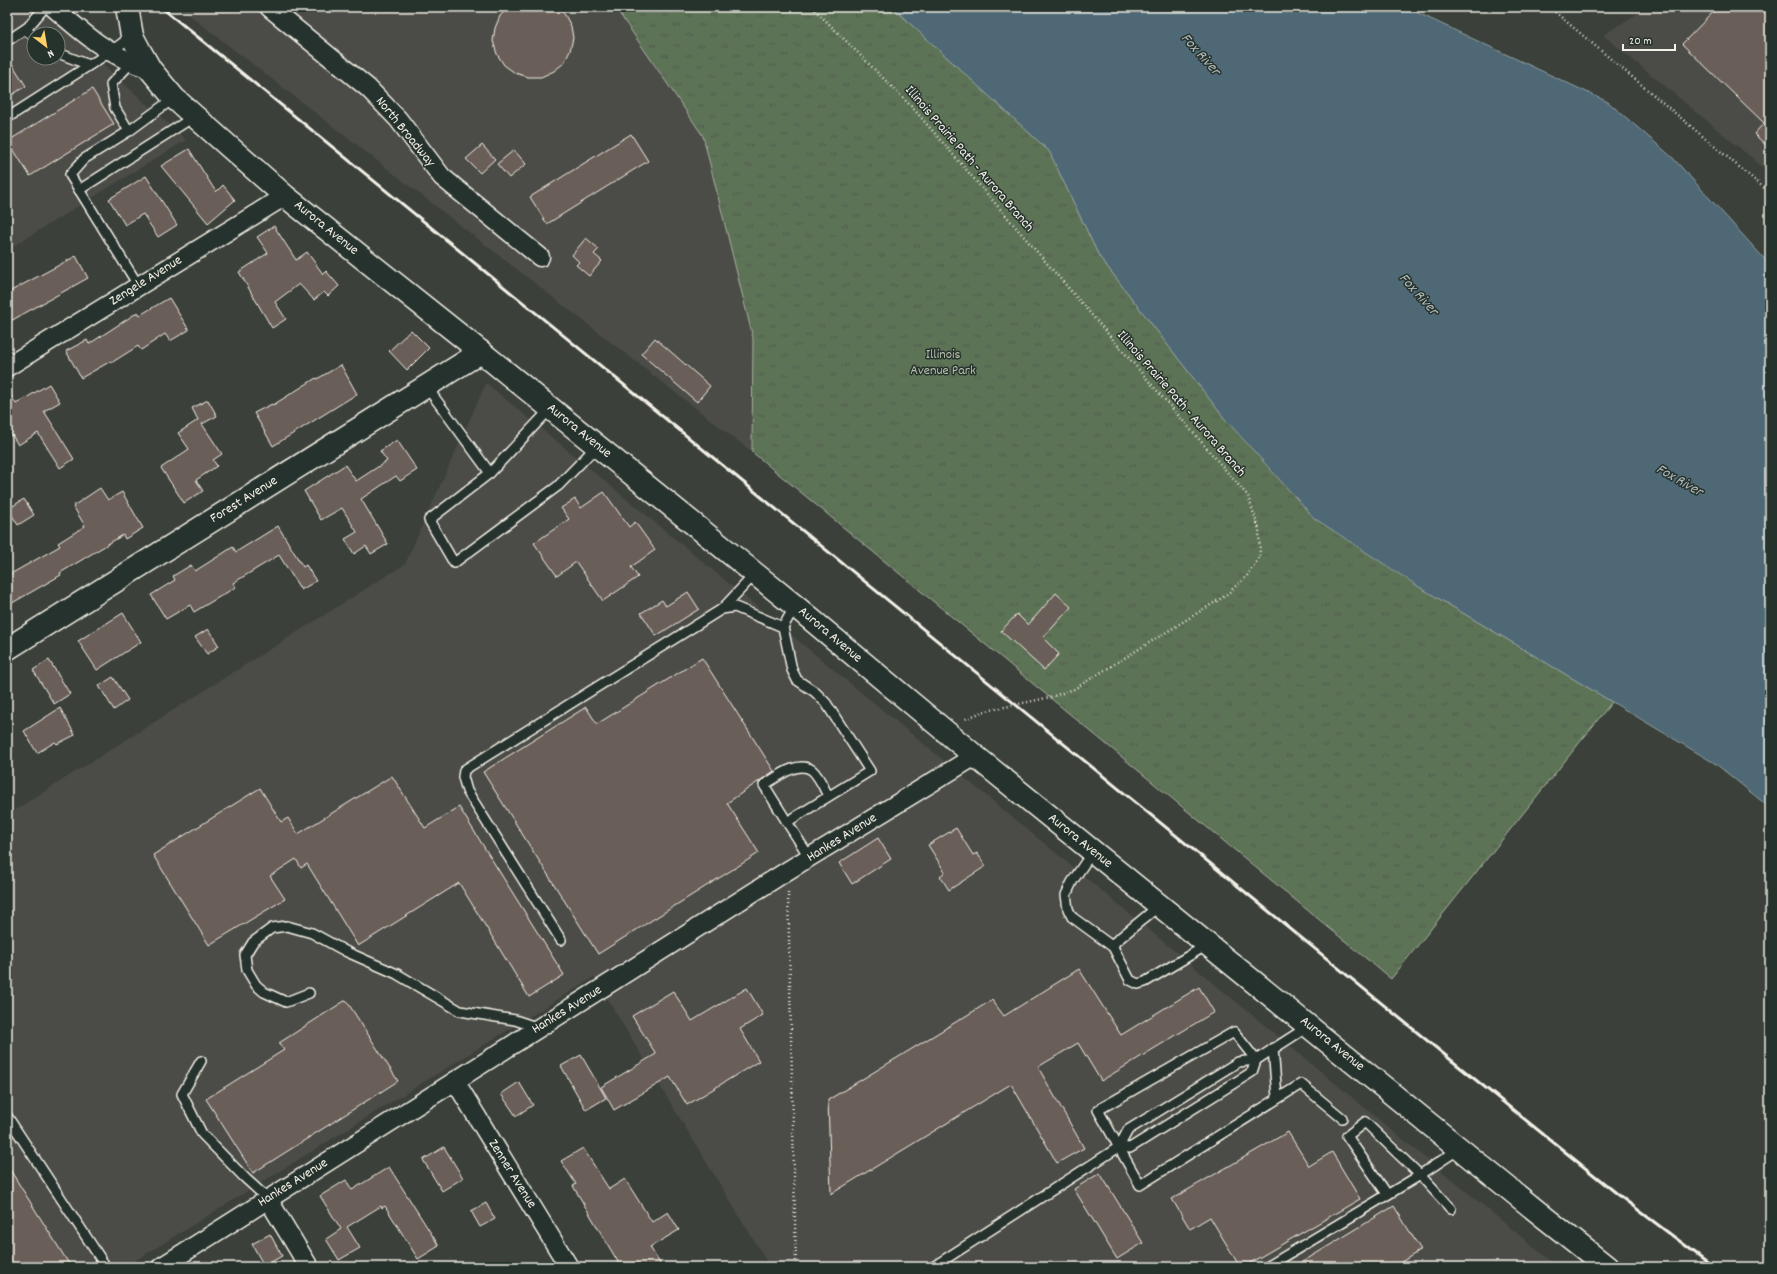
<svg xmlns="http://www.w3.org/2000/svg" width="1777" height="1274" font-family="Dekko,sans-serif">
  <defs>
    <pattern id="park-tufts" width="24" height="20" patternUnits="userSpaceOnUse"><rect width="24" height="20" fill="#5d7357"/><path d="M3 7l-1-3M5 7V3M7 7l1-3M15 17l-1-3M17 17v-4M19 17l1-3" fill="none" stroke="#525b4e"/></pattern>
  </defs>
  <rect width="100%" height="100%" fill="#3b403a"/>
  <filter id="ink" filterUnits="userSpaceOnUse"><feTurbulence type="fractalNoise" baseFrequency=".025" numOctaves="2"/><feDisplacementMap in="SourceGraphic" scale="8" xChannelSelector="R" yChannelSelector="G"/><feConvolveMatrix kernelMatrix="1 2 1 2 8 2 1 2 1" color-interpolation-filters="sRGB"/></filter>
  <g filter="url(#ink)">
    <g fill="#4c4c46" fill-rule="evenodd">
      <path d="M7 7H40L186 140 7 250ZM34 34H58V58H34Z"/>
      <path d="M179 7H615L703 136 753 338 752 452Z"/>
      <path d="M1648 7H1770V173L1603 35Z"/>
      <path d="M486 383 783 628 1558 1267H770L594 977 125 1267H7V815L405 564Z"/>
    </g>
    <path fill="url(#park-tufts)" stroke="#a8b2a0" d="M615 7H892L1049 151 1099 256 1225 419 1416 585 1612 702 1391 979 752 452 753 338 703 136Z"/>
    <path fill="#4f6874" stroke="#919fa2" d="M892 7H1405L1608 102 1673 158 1770 265V808L1716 764 1416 585 1314 518 1225 419 1099 256 1049 151Z"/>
    <g fill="#6b5f59" stroke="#f4f1e8">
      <path d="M509 7H558L565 15 571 26 573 38 570 51 564 63 554 71 541 77H528L515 73 504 65 497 54 493 41 495 28 500 16Z"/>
      <path d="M1718 7H1770V149L1754 134 1764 123 1682 44Z"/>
      <path d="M7 56 26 86 7 98Z"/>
      <path d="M92 89 114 124 30 176 8 141Z"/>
      <path d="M631 134 648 161 547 224 530 197Z"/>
      <path d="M482 145 495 159 480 173 466 159Z"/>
      <path d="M189 149 216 192 223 185 235 200 208 223 161 166Z"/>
      <path d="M514 150 526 164 509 178 497 164Z"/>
      <path d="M146 176 177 225 158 237 143 214 125 225 109 199Z"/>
      <path d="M274 226 296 260 307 252 323 274 326 271 339 286 328 296 324 292 314 300 299 284 275 302 286 319 272 328 239 272 268 253 257 237Z"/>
      <path d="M586 238 599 249 594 254 602 261 589 276 576 265 579 262 572 255Z"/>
      <path d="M76 256 88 278 7 323V293Z"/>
      <path d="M169 298 189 330 170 341 165 334 141 350 138 346 111 363V361L81 378 66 351 87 340 89 344 138 312 140 315Z"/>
      <path d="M411 330 429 348 407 370 389 351Z"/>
      <path d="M655 338 710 386 697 402 641 354Z"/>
      <path d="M341 365 357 394 273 446 254 413 272 404 273 405 316 378 317 379Z"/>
      <path d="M49 384 60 402 44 411 74 459 60 468 38 433 18 445 12 435 7 438V388L16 404Z"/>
      <path d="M208 400 217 416 202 424 222 454 213 460 217 466 196 480 203 491 184 503 161 468 189 449 178 433 198 420 192 408Z"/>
      <path d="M397 440 417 470 400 481 396 476 361 499 388 544 371 554 366 546 354 554 345 539 357 532 342 508 321 520 304 491 345 465 356 481 387 461 380 451Z"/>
      <path d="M100 488 108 500 122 492 143 528 125 539 123 535 60 573 61 575 7 606V576L60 546 58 543 85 526 73 506Z"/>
      <path d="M604 492 629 527 635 522 655 550 631 567 638 577 603 601 576 562 557 576 534 543 569 519 561 508 575 499 581 508Z"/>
      <path d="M24 499 34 515 18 525 8 509Z"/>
      <path d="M278 526 303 567 306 565 316 581 301 590 279 555 233 583 236 587 194 612 190 605 166 619 151 595 175 580 173 576 191 565 195 571 233 547 236 552Z"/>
      <path d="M688 592 699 609 656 636 641 613 662 600 666 606Z"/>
      <path d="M1056 593 1071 607 1043 638 1059 654 1044 670 1001 631 1017 614 1028 625Z"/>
      <path d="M123 613 141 642 97 670 78 641Z"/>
      <path d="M208 629 219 646 207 654 195 637Z"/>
      <path d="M702 658 774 771 727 803 759 853 598 954 483 772 586 707 597 724Z"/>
      <path d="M49 660 70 694 54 704 33 670Z"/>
      <path d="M113 677 128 700 114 710 99 686Z"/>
      <path d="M60 708 75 735 57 744 55 742 37 753 24 731Z"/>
      <path d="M392 776 425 828 459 807 564 975 529 997 459 883 358 946 307 864 301 868 296 859 270 876 285 899 209 945 153 855 260 788 281 822 288 818 298 834Z"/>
      <path d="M956 828 973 855 977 853 986 866 949 890 940 876 945 872 928 845Z"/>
      <path d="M878 838 891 859 852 884 839 863Z"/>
      <path d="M1079 969 1121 1035 1199 987 1214 1012 1101 1081 1078 1043 1038 1067 1084 1148 1057 1163 1011 1084 831 1194 828 1100 992 1000 1004 1016Z"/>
      <path d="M747 988 763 1015 740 1029 759 1061 687 1105 670 1077 614 1110 601 1087 656 1054 632 1016 673 991 692 1021Z"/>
      <path d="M346 1000 398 1081 253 1173 206 1099 284 1050 279 1043Z"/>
      <path d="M581 1055 606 1098 586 1110 561 1066Z"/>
      <path d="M519 1082 533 1105 516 1116 501 1094Z"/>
      <path d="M1288 1132 1309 1166 1332 1152 1360 1199 1243 1267H1240L1210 1217 1190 1229 1172 1199Z"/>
      <path d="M444 1147 463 1178 442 1191 423 1160Z"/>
      <path d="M583 1148 609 1189 625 1179 652 1222 668 1212 679 1230 650 1247 662 1267H621L573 1186 576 1184 561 1161Z"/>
      <path d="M7 1165 71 1267H7Z"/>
      <path d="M389 1167 439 1246 418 1259 385 1206 382 1208 381 1206 347 1227 360 1248 339 1260 326 1239 341 1229 320 1196 346 1180 352 1190Z"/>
      <path d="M1100 1173 1143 1243 1117 1259 1074 1189Z"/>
      <path d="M486 1203 495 1219 480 1227 471 1211Z"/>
      <path d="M1394 1206 1421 1250 1393 1267H1294Z"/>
      <path d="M270 1234 282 1256 264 1266 252 1244Z"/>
    </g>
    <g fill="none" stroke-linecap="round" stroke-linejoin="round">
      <g stroke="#f4f1e8" stroke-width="12">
        <g id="service">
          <path d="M25 30 34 36"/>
          <path d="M7 41 28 27 45 7"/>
          <path d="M58 53 89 65"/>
          <path d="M7 118 110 52 132 36"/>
          <path d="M129 131 115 108 111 84 133 61"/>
          <path d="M79 190 195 116"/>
          <path d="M138 285 70 175 84 159 129 131 174 98"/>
          <path d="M426 386 490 473"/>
          <path d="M551 408 490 473 429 520 454 563 558 486 597 446"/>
          <path d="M795 606 783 627 792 670 797 680 815 692 826 703 870 771 787 822 810 858"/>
          <path d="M722 609 755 574"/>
          <path d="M787 822 764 785C776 778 797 760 812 770 819 776 824 788 828 796"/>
          <path d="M1093 851 1072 882 1066 895 1068 909 1072 917 1113 947 1130 980 1138 984 1145 982 1207 945"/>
          <path d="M561 940 467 791 463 777 464 770 722 609 735 607 783 627"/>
          <path d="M1113 947 1115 942 1160 905"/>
          <path d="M309 993 286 1002 264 992 256 985 247 970 245 955 253 942 272 928 287 926 312 933 347 952 397 974 460 1011 515 1020 539 1028"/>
          <path d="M1273 1048 1277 1097"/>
          <path d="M1256 1060 1234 1032 1098 1110 1140 1185 1301 1084 1342 1118"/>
          <path d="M201 1061 182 1094 202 1134 245 1178 268 1199"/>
          <path d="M7 1116 106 1267"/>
          <path d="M1119 1147 1130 1148 1252 1072 1256 1060"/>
          <path d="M1387 1194 1347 1136 1365 1122 1420 1175 1451 1209"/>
          <path d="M933 1267 1119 1147 1128 1130 1238 1062 1256 1060 1309 1026"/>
          <path d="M1267 1267 1417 1177 1459 1149"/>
        </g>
      </g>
      <g stroke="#f4f1e8" stroke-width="21">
        <g id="minor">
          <path d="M53 7C84 34 110 57 150 69"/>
          <path d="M269 7 368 88 398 119 442 177 540 257"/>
          <path d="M7 367 285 196"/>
          <path d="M455 1081 569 1267"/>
          <path d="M268 1199 309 1267"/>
          <path d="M161 1267 787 871 975 756"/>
        </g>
      </g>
      <g stroke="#f4f1e8" stroke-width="25">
        <path id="tertiary" d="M7 649 481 352"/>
      </g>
      <g stroke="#f4f1e8" stroke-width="25">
        <path id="secondary" d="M127 7 132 36 141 53 150 69 174 98 285 196 481 352 795 606 975 756 1539 1213 1607 1267"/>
      </g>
      <g stroke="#f4f1e8" stroke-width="2.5" stroke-dasharray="1 3" stroke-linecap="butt">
        <path d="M812 7 912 107 1248 496 1259 529 1260 556 1248 575 1225 596 1074 689 1051 697 982 712 963 720"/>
        <path d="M1549 7 1770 193"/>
        <path d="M788 892 796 1267"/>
      </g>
      <use href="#service" stroke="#26332d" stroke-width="9"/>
      <use href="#minor" stroke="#26332d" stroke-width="18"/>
      <use href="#tertiary" stroke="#26332d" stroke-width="22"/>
      <use href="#secondary" stroke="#26332d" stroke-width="22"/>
      <path stroke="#f4f1e8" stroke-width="3" d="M161 7 1451 1060 1625 1200 1714 1267"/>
    </g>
  </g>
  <g text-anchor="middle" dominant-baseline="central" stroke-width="3" stroke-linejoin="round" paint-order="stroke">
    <g font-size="14" fill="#f4f1e8" stroke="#26332d">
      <text transform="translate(405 132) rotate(51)">North Broadway</text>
      <text transform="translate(969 159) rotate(49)">Illinois Prairie Path - Aurora Branch</text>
      <text transform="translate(326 228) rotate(39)">Aurora Avenue</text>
      <text transform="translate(146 281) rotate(-32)">Zengele Avenue</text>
      <text transform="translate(1181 404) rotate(49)">Illinois Prairie Path - Aurora Branch</text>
      <text transform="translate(579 431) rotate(39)">Aurora Avenue</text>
      <text transform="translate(244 500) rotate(-32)">Forest Avenue</text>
      <text transform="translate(830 635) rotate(40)">Aurora Avenue</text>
      <text transform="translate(842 838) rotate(-32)">Hankes Avenue</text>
      <text transform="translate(1080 841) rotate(39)">Aurora Avenue</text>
      <text transform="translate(567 1010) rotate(-32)">Hankes Avenue</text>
      <text transform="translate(1332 1044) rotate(39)">Aurora Avenue</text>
      <text transform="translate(512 1174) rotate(58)">Zenner Avenue</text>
      <text transform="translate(293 1183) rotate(-32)">Hankes Avenue</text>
    </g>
    <g font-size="14" fill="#b8bfae" stroke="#26332d">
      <text x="943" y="355">Illinois<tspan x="943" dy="16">Avenue Park</tspan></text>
    </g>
    <g font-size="15" font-style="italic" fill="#b2baba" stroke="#26332d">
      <text transform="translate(1200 55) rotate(48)">Fox River</text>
      <text transform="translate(1418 295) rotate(48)">Fox River</text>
      <text transform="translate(1679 481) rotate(30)">Fox River</text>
    </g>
  </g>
  <rect width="1777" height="1274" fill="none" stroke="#26332d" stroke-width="24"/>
  <rect x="12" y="12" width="1753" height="1250" fill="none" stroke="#f4f1e8" stroke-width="1.5" filter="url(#ink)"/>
  <g transform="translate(46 46) rotate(149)"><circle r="19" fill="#26332d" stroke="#787f78"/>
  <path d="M0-3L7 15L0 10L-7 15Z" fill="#ffd166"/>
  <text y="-6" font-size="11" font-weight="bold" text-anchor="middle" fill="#f4f1e8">N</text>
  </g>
  <path d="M1623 44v6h52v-6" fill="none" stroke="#f4f1e8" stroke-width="2"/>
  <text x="1629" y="44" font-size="12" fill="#f4f1e8" stroke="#26332d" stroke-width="3" paint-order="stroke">20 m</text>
</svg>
